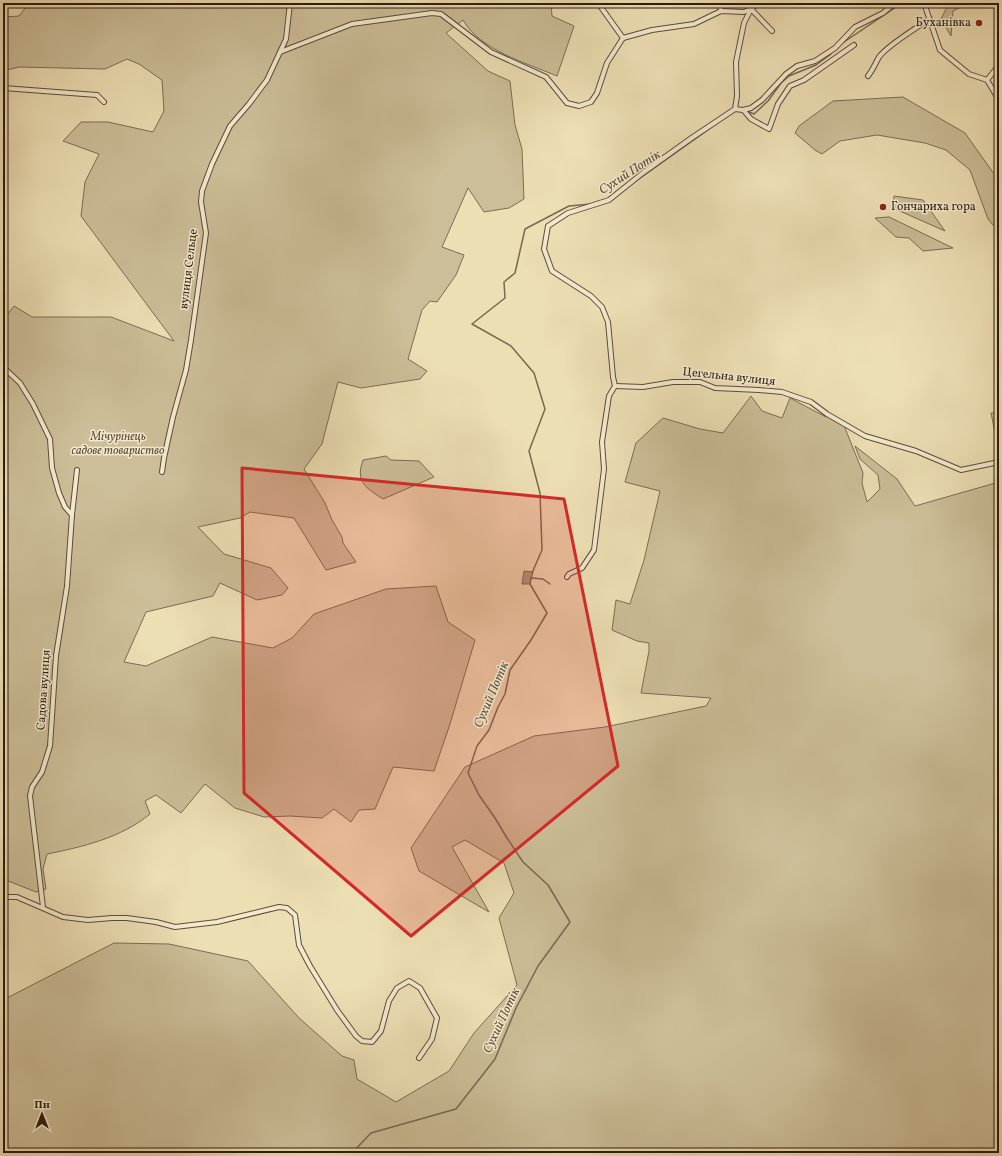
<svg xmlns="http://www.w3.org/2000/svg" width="1002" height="1156" font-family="Vollkorn,serif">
  <rect width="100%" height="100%" fill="#eddfb4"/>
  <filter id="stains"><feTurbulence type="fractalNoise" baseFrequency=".005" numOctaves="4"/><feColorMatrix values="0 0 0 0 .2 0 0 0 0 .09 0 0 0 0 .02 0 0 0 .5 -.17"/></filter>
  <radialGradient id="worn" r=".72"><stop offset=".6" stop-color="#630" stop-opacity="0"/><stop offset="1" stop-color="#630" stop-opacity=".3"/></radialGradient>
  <g fill="#ccbe98" stroke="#7c6c54">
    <path d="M29 3H551L552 16 574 26 557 76C526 63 480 50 463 20L446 33 488 71 510 81 515 125 522 149 524 199 509 208 484 212 468 188 442 247 464 255 456 275 437 302 430 301 422 310 408 359 427 371 420 379 361 388 338 382 322 444 304 469 325 503 332 520 342 537 343 543 356 562 326 570 294 518 250 512 240 518 198 527 224 554 271 568 288 588 282 595 257 600 220 583 213 596 146 612 124 662 146 666 212 637 273 648 292 638 314 614 386 589 436 586 448 622 475 640 450 724 434 771 393 767 375 809 359 810 351 822 334 809 322 818 290 816 264 817 235 808 205 784 181 813 156 795 145 801 150 814C121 838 82 847 47 854L43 869 46 889 36 892 3 879V320L14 306 32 317H111L174 341 81 216 85 182 99 154 63 141 81 122H108L153 132 164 111 162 80 139 64 127 59 105 69 19 67 3 71V17L19 16Z"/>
    <path d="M949 3H969L953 11 951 36 941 19Z"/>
    <path d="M903 97 965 133 999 181V232L988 219 970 170 946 150 925 143 877 135 840 141 822 154 815 150 795 133 799 126 833 101Z"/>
    <path d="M894 196 923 200 945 231 893 208Z"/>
    <path d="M889 217 953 248 923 251 909 238 896 237 875 218Z"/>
    <path d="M751 396 762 411 782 418 790 398 826 417 827 414 843 423 863 473 862 483 867 502 880 489 878 475 860 459 855 446 897 479 915 506 999 482V1153H3V1000L114 943 169 944 248 961 299 1018 342 1056 354 1060 357 1079 396 1102 449 1071 474 1033 517 985 499 918 514 893 504 863 465 840 452 847 489 912 419 871 411 848 465 767 534 736 605 727 706 706 711 698 641 693 649 651V643L637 641 612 630 616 600 630 604 644 560 660 491 625 482 636 443 663 418 700 429 723 433Z"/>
    <path d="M991 413H999V452Z"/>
    <path d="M386 456 391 460 419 461 434 477 383 499C366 488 355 482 363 460Z"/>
  </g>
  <path fill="#ac9c7c" stroke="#796850" d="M524 571 533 572 530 584H522Z"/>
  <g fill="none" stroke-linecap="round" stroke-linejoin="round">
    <g stroke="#796850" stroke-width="1.5">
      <path d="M841 44 902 3"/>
      <path d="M747 111 754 114 768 101 781 83 789 76 816 65 831 54"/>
      <path d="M636 181 712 127"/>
      <path d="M532 573 542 550 540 493 529 451 545 409 534 373 511 346 472 324 505 298 504 282 515 273 525 229 569 206 591 204"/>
      <path d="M532 578 543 579 550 584"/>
      <path d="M352 1153 371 1133 456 1109 495 1059 516 1008 538 966 570 922 548 885 523 862 507 838 495 818 479 795 468 773 477 746 489 730 498 707 505 694 510 670 531 640 547 613 530 584 531 577"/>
    </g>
    <g stroke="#5d4b38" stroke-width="6">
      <g id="street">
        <path d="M598 3 623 38"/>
        <path d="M720 3 721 11"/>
        <path d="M924 3 940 50 969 74 987 80 999 100"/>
        <path d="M751 9 772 31"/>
        <path d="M280 52 286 39 290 3"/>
        <path d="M868 76C873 70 875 64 879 57 888 45 916 28 930 19"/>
        <path d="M987 80 999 65"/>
        <path d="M3 88 97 95 104 102"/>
        <path d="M735 109 737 96 736 62 744 23 751 9"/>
        <path d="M745 112 751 119 769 129 778 104 790 86 804 80 854 45"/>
        <path d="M3 367 20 383 33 404 50 439 52 468 59 493 65 507 72 515"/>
        <path d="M615 386 613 377 608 322 602 307 591 296 552 271 544 249 548 226 568 213 609 200 644 172 693 137 735 109 743 110 751 108 762 100 786 74 797 66 815 61 835 48 855 27 883 13 895 3"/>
        <path d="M615 386 643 387 673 382H700L715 388 759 390 782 392 811 402 827 414 865 436 916 451 961 470 999 462"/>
        <path d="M162 472 164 458 173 417 186 370 191 340 206 233 201 202 202 191 212 164 230 126 249 104 267 80 280 52 352 24 432 13 441 14 491 52 546 77 567 103 579 106 591 102 597 93 607 63 623 38 652 30 694 24 721 11 744 12 751 9 758 3"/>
        <path d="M567 577 569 574 582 568 594 550 604 469 602 442 609 396 615 386"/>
        <path d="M3 897H17L63 917 88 920 112 918H127L156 922 175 927 217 922 279 907 287 908 295 915 299 945 310 966 337 1010 356 1036 362 1041 372 1042 381 1031 389 1001 397 988 409 981 420 988 437 1018 432 1039 419 1058"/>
        <path d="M43 907 30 796 32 787 42 772 50 746 56 656 67 586 72 515 77 470"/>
      </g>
    </g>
    <use href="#street" stroke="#f3eace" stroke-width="4"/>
  </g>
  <path fill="#d62828" fill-opacity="0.2" stroke="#d62828" stroke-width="3" stroke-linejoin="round" d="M242 468 564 499 618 766 411 936 244 793Z"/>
  <g fill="#8f2418" stroke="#f3eace" stroke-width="1.5">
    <circle cx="979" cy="23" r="4"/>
    <circle cx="883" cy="207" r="4"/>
  </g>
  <g text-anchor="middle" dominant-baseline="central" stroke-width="3" stroke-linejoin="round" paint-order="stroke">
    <g font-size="12" fill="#2d1a0f" stroke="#f3eace" text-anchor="end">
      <text x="971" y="23">Буханівка</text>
      <text x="891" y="207" text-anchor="start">Гончариха гора</text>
    </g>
    <g font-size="12" fill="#2d1a0f" stroke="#f3eace">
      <text transform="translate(189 269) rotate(-83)">вулиця Сельце</text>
      <text transform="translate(729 377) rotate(6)">Цегельна вулиця</text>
      <text transform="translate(44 690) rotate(-86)">Садова вулиця</text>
    </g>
    <g font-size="12" font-style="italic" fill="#5d4b38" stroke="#f3eace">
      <text x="118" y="437">Мічурінець<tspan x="118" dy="14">садове товариство</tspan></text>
    </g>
    <g font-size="13" font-style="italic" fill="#604e3b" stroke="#f3eace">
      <text transform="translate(630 173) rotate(-33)">Сухий Потік</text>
      <text transform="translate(492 695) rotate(-67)">Сухий Потік</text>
      <text transform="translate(502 1021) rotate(-65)">Сухий Потік</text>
    </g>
  </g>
  <rect width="1002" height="1156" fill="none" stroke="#eddfb4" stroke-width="16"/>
  <rect x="4" y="4" width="994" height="1148" fill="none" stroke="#2d1a0f" stroke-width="2"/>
  <rect x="8" y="8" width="986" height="1140" fill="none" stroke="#2d1a0f"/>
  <g transform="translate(42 1114)" stroke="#f3eace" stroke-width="3" paint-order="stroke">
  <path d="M0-3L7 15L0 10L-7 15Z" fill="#2d1a0f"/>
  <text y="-6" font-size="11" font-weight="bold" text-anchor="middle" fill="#2d1a0f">Пн</text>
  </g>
  <rect width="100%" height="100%" filter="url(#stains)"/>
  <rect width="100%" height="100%" fill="url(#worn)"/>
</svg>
